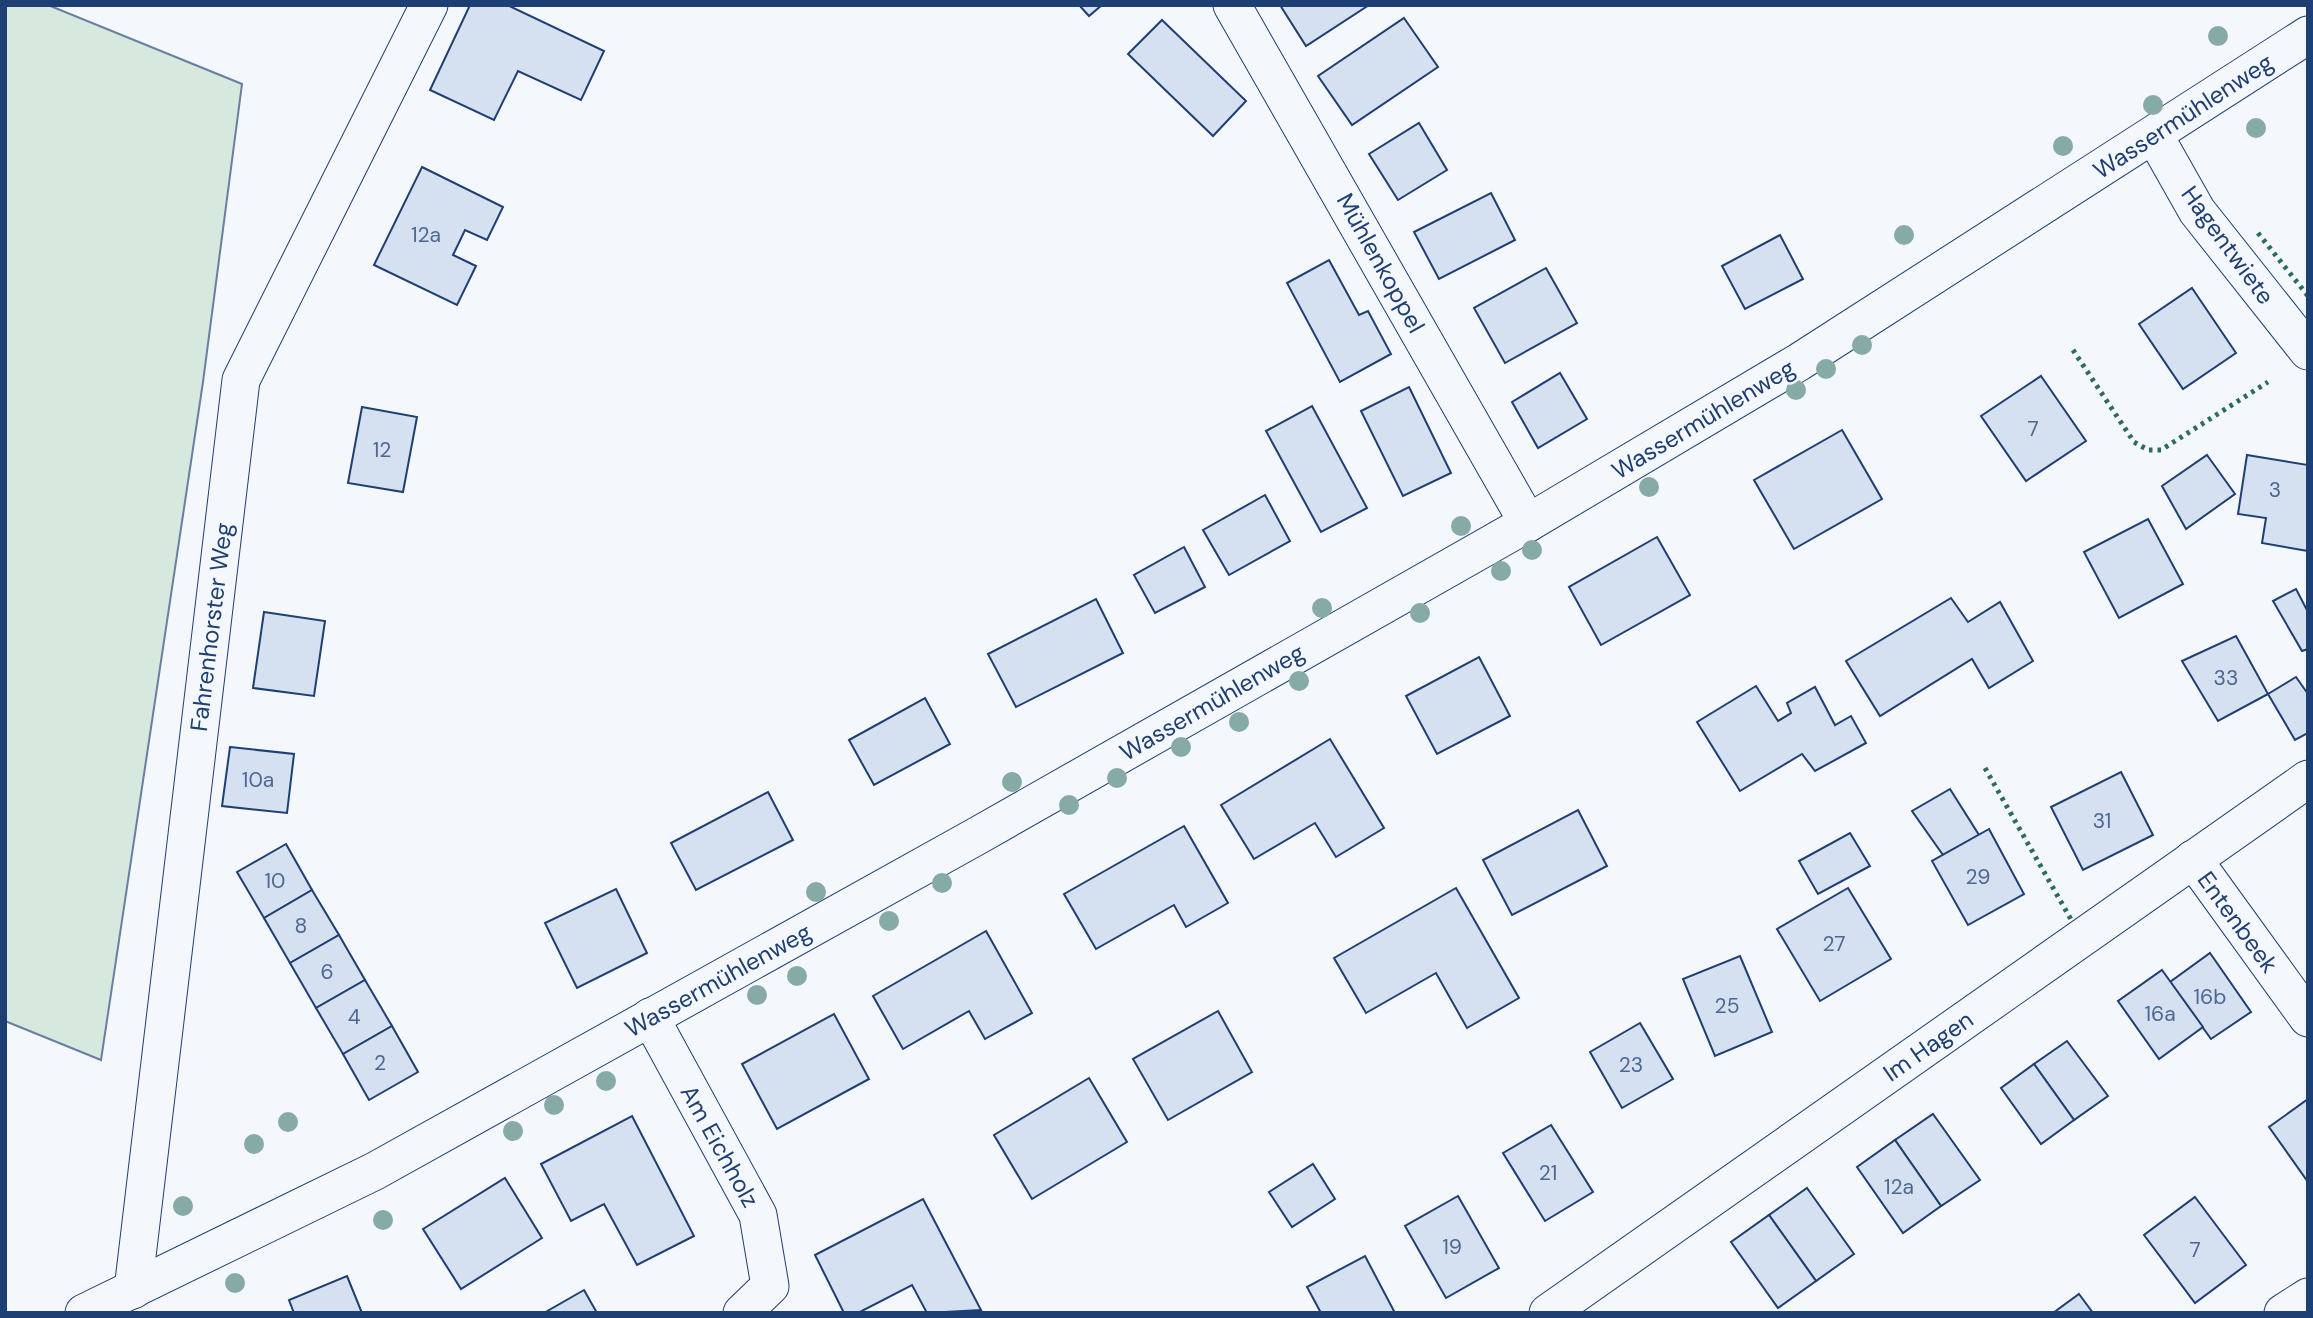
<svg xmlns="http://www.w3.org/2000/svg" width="2313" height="1318" font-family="'DM Sans',sans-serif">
  <rect width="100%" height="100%" fill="#f4f7fb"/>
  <path fill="#d7e8df" stroke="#687fa3" stroke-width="2" d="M5 5H48L242 84 203 382 101 1060 5 1021Z"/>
  <g fill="#d5e0f0" stroke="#1d3f73" stroke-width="2">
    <path d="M470 5H507L604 51 581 100 518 71 494 120 430 90Z"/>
    <path d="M1079 5H1102L1089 16Z"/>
    <path d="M1280 5H1369L1306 46Z"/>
    <path d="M1404 18 1438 67 1352 125 1318 76Z"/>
    <path d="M1162 20 1246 101 1213 136 1128 54Z"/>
    <path d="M1419 123 1447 170 1398 200 1369 154Z"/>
    <path d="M422 167 503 207 487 240 465 230 453 255 476 266 457 305 374 265Z"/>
    <path d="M1491 193 1515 240 1439 279 1414 232Z"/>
    <path d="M1780 235 1803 279 1745 309 1722 266Z"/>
    <path d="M1329 260 1359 315 1368 311 1391 354 1340 382 1287 283Z"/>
    <path d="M1546 268 1577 323 1505 363 1474 308Z"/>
    <path d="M2192 288 2236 353 2183 389 2139 324Z"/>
    <path d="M1560 373 1587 419 1538 448 1512 402Z"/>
    <path d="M2041 376 2086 441 2026 481 1981 416Z"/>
    <path d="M1409 387 1451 473 1403 496 1361 411Z"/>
    <path d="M1312 406 1367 508 1321 532 1266 431Z"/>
    <path d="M362 407 417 417 403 492 348 483Z"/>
    <path d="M1842 430 1882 499 1794 549 1754 480Z"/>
    <path d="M2207 455 2235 494 2186 529 2162 486Z"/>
    <path d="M2247 455 2308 465V551L2262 543 2266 518 2238 514Z"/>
    <path d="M1265 495 1290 541 1229 575 1203 530Z"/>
    <path d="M2148 519 2183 584 2119 618 2084 552Z"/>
    <path d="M1657 537 1690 595 1601 645 1569 587Z"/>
    <path d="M1184 547 1205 587 1155 613 1134 575Z"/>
    <path d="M2296 589 2308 612V649L2302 651 2273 601Z"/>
    <path d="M1951 598 1968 622 2000 602 2033 661 1989 688 1972 659 1880 716 1846 661Z"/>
    <path d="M1096 599 1123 653 1016 707 988 654Z"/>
    <path d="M264 612 325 621 314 696 253 688Z"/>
    <path d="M2236 636 2268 694 2218 721 2182 661Z"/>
    <path d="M1479 657 1510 716 1437 754 1406 696Z"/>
    <path d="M2296 677 2308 694V733L2295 740 2268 694Z"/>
    <path d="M1756 686 1778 721 1791 713 1787 703 1815 687 1835 725 1851 716 1866 743 1815 771 1802 754 1740 791 1697 722Z"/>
    <path d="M925 698 950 744 874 785 849 740Z"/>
    <path d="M1330 739 1384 828 1336 857 1315 823 1254 859 1221 805Z"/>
    <path d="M230 747 294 754 287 813 222 806Z"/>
    <path d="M2121 772 2153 835 2083 870 2051 807Z"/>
    <path d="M1950 789 1979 835 1943 855 1912 811Z"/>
    <path d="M768 792 793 840 696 890 671 843Z"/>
    <path d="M1578 810 1607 866 1512 915 1483 860Z"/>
    <path d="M1184 826 1228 903 1186 927 1174 905 1096 949 1064 894Z"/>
    <path d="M1989 829 2024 894 1968 925 1932 861Z"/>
    <path d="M1850 833 1870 866 1818 894 1799 861Z"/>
    <path d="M286 844 312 890 264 918 237 872Z"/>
    <path d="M1456 888 1519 998 1467 1028 1436 973 1366 1013 1334 958Z"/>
    <path d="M1848 888 1891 959 1820 1001 1777 929Z"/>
    <path d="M616 889 647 953 577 988 545 923Z"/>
    <path d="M312 890 339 935 290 963 264 918Z"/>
    <path d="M986 931 1032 1013 985 1039 969 1011 903 1049 873 996Z"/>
    <path d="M339 935 365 980 316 1008 290 963Z"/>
    <path d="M2210 953 2251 1012 2211 1039 2170 982Z"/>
    <path d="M1740 956 1772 1032 1715 1056 1683 979Z"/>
    <path d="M2162 970 2203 1027 2159 1059 2118 1001Z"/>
    <path d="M365 980 392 1026 343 1054 316 1008Z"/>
    <path d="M1218 1011 1252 1072 1168 1120 1133 1059Z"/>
    <path d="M834 1014 869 1079 777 1129 742 1064Z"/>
    <path d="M1640 1023 1673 1079 1622 1108 1590 1052Z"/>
    <path d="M392 1026 418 1072 369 1100 343 1054Z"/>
    <path d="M2067 1041 2108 1096 2074 1120 2034 1064Z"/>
    <path d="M2034 1064 2074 1120 2041 1144 2001 1088Z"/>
    <path d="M1089 1078 1127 1142 1032 1199 994 1135Z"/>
    <path d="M2308 1099V1182L2269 1127Z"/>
    <path d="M1933 1114 1980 1180 1941 1206 1895 1140Z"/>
    <path d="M632 1116 694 1236 637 1265 604 1204 571 1221 541 1164Z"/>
    <path d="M1551 1125 1593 1192 1545 1221 1503 1153Z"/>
    <path d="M1895 1140 1941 1206 1903 1233 1857 1167Z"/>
    <path d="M1313 1164 1335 1199 1292 1227 1269 1192Z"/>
    <path d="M505 1178 542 1238 461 1289 423 1229Z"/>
    <path d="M1807 1188 1854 1254 1816 1281 1769 1215Z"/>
    <path d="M1458 1196 1499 1268 1446 1298 1405 1226Z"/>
    <path d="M2195 1197 2246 1265 2195 1303 2144 1235Z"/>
    <path d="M923 1199 981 1310 927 1313 912 1285 858 1313H844L815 1255Z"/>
    <path d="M1769 1215 1816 1281 1778 1308 1731 1242Z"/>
    <path d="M1365 1256 1395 1313H1321L1307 1287Z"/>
    <path d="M347 1276 362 1313H294L289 1300Z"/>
    <path d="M584 1290 597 1313H544Z"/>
    <path d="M2079 1294 2093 1313H2053Z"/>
  </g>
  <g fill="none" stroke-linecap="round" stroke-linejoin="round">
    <g stroke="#1d3f73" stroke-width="39">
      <g id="minor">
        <path d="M1232 5 1528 523"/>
        <path d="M2154 135 2197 211 2308 351"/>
        <path d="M2193 859 2308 1018"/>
        <path d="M650 1017 758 1215 770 1286 742 1313"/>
        <path d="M133 1290 241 380 429 5"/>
        <path d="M84 1313 375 1171 977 836 1528 523 1799 362 2308 35"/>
        <path d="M1548 1313 2308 779"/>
        <path d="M2283 1313 2308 1297"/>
      </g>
    </g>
    <use href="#minor" stroke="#f4f7fb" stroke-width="37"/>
    <g stroke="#2c6c60" stroke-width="5" stroke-dasharray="3.5 5" stroke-linecap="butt">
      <path d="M2258 233 2308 296"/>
      <path d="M2073 350 2134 442 2148 450H2161L2268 382"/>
      <path d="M1985 768 2073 923"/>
    </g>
  </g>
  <g fill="#86aba6">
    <circle cx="2218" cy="36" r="10"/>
    <circle cx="2153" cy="105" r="10"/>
    <circle cx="2256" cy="128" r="10"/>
    <circle cx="2063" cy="146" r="10"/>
    <circle cx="1904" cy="235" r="10"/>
    <circle cx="1862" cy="345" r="10"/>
    <circle cx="1826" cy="369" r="10"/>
    <circle cx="1796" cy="390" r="10"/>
    <circle cx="1649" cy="487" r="10"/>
    <circle cx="1461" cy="526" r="10"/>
    <circle cx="1532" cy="550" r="10"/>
    <circle cx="1501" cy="571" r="10"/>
    <circle cx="1322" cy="608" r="10"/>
    <circle cx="1420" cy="613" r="10"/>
    <circle cx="1299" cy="681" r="10"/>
    <circle cx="1239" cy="722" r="10"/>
    <circle cx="1181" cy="747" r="10"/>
    <circle cx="1117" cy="778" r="10"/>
    <circle cx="1012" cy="782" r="10"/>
    <circle cx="1069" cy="805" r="10"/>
    <circle cx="942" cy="883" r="10"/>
    <circle cx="816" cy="892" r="10"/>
    <circle cx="889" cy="921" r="10"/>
    <circle cx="797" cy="976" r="10"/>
    <circle cx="757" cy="995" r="10"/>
    <circle cx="606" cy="1081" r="10"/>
    <circle cx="554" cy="1105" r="10"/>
    <circle cx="288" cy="1122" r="10"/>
    <circle cx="513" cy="1131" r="10"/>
    <circle cx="254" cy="1144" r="10"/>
    <circle cx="183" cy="1206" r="10"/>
    <circle cx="383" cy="1220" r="10"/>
    <circle cx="235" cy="1283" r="10"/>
  </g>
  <g text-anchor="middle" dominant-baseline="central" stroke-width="5" stroke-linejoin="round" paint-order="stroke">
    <g font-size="21" fill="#4b6792">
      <text x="426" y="235">12a</text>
      <text x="2033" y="429">7</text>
      <text x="382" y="450">12</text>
      <text x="2275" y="490">3</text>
      <text x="2226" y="678">33</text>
      <text x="258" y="780">10a</text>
      <text x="2102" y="821">31</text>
      <text x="1978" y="877">29</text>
      <text x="275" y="881">10</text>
      <text x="301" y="926">8</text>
      <text x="1834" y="944">27</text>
      <text x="327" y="972">6</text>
      <text x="2210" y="997">16b</text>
      <text x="1727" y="1006">25</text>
      <text x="2160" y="1014">16a</text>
      <text x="354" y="1017">4</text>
      <text x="380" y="1063">2</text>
      <text x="1631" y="1065">23</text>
      <text x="1548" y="1173">21</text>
      <text x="1899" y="1187">12a</text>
      <text x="1452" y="1247">19</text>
      <text x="2195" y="1250">7</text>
    </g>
    <g font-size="24" fill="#1d3f73" stroke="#f4f7fb">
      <text transform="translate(2183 116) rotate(-33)">Wassermühlenweg</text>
      <text transform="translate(2228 245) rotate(54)">Hagentwiete</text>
      <text transform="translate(1381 263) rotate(61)">Mühlenkoppel</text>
      <text transform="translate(1703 419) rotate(-31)">Wassermühlenweg</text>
      <text transform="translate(211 627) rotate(-83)">Fahrenhorster Weg</text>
      <text transform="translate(1212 702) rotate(-30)">Wassermühlenweg</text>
      <text transform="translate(2238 922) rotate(54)">Entenbeek</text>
      <text transform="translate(718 980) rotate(-29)">Wassermühlenweg</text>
      <text transform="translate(1928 1046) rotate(-35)">Im Hagen</text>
      <text transform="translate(720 1146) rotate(61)">Am Eichholz</text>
    </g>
  </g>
  <rect width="2313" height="1318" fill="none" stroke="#1d3f73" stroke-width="14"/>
</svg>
